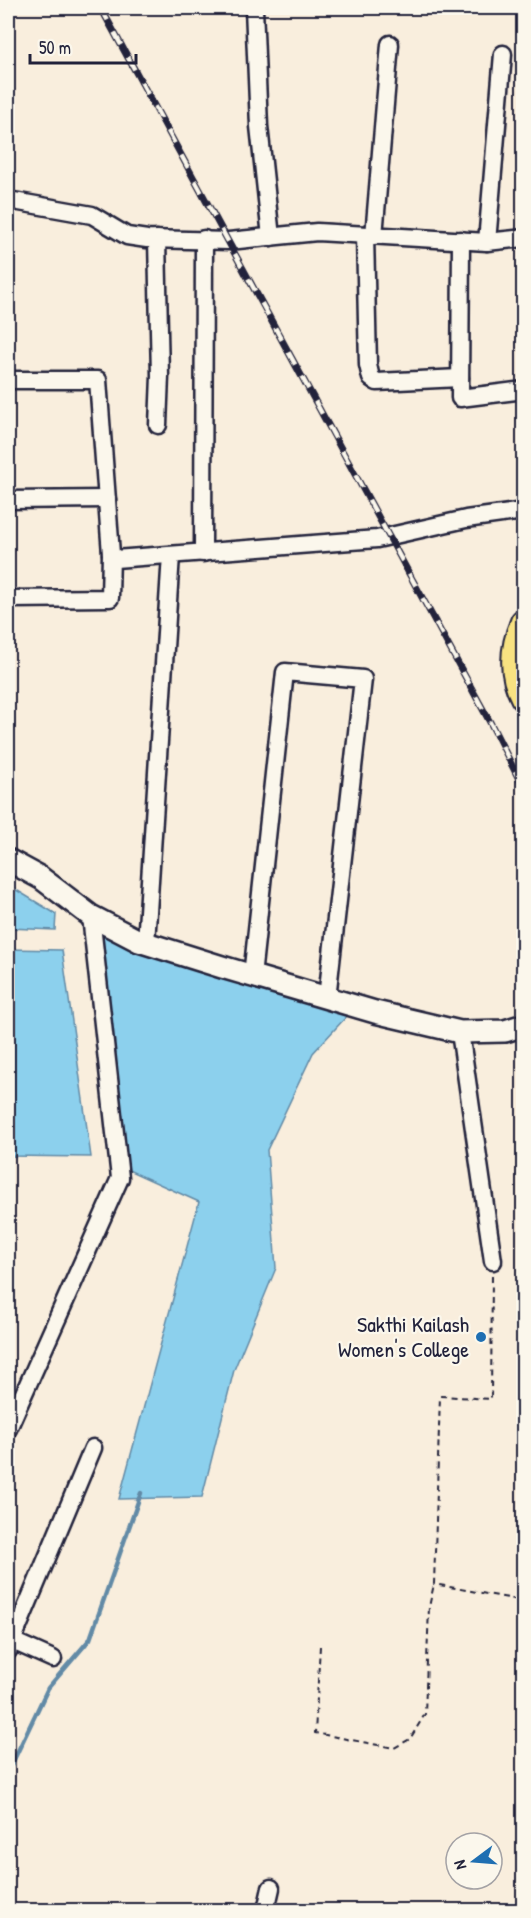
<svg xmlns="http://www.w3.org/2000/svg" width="531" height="1918" font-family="'Patrick Hand',sans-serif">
  <rect width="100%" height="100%" fill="#f9eedd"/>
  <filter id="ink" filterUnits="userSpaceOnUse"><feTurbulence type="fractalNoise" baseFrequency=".0167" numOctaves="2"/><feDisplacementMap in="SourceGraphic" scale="12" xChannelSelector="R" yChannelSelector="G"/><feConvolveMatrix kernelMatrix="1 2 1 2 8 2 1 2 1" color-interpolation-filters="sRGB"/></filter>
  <g filter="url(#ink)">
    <g fill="#8cd0ed" stroke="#628aa6" stroke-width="1.5">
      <path d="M8 885 56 914 55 930 8 928Z"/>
      <path d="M97 933 183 964 319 1001 347 1016 313 1053 267 1150 276 1268 234 1370 202 1497 119 1499 199 1202 126 1169Z"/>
      <path d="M8 949 62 950 91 1157 8 1156Z"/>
    </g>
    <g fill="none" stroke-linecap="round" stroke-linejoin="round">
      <path stroke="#628aa6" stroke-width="4.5" d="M8 1772 48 1688 90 1639 141 1493"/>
      <g stroke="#22223b" stroke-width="21">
        <g id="minor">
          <path d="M254 8 259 126 271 237"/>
          <path d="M8 200 92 215 127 236 147 239 229 241 317 232 487 242 524 238"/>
          <path d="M365 235 368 365 371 378 377 382 460 378"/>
          <path d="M374 236 390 44"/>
          <path d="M157 239 160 376 158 425"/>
          <path d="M461 240 460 398 524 390"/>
          <path d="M487 242 503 54"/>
          <path d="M8 380H98L111 554 115 559 377 539 466 519 524 511"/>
          <path d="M8 500 107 499"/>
          <path d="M203 553 204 239"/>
          <path d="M8 599 110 598 111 554"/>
          <path d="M146 943 171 555"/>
          <path d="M252 976 285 672 363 679 327 998"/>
          <path d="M460 1032 493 1261"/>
          <path d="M8 1429 120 1178 91 916"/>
          <path d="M8 1639 53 1659"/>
          <path d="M8 1651 93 1448"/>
          <path d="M266 1910 271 1888"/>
        </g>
      </g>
      <g stroke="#22223b" stroke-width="26">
        <path id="tertiary" d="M8 860 41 878 91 916 139 941 222 967 375 1012 460 1032 505 1031 524 1025"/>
      </g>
      <g stroke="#22223b" stroke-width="30">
        <path id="primary" d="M524 622C514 646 511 673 524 697"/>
      </g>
      <g stroke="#22223b" stroke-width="2" stroke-dasharray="6 4.5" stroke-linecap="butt">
        <path d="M492 1276 491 1399 440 1396 434 1584 524 1601"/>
        <path d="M320 1646 315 1733 394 1748 410 1739 425 1714 429 1607 434 1584"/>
      </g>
      <use href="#minor" stroke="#fbf7ec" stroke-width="16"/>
      <use href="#tertiary" stroke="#fbf7ec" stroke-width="21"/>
      <use href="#primary" stroke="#f8e281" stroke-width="26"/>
      <g stroke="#22223b" stroke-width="7">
        <path id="rail" d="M101 8 491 724 524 789"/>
      </g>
      <use href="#rail" stroke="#fbf7ec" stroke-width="4.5" stroke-dasharray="14" stroke-linecap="butt"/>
    </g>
  </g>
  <circle fill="#1f6fb2" stroke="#fbf7ec" stroke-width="2" cx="481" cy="1337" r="6"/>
  <g text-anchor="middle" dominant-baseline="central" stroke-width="4.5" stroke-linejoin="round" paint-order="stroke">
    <g font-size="22" fill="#22223b" stroke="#fbf7ec" text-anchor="end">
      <text x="469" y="1324">Sakthi Kailash<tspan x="469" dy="25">Women's College</tspan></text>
    </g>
  </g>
  <rect width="531" height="1918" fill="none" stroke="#fbf7ec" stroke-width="30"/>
  <rect x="15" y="15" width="501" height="1888" fill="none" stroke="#22223b" stroke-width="2" filter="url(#ink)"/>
  <g transform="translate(474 1861) rotate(254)"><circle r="28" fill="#fbf7ec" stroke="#a4a2a5" stroke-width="1.5"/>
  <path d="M0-4.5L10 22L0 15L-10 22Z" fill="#1f6fb2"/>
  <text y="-9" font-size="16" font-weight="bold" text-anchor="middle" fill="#22223b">N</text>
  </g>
  <path d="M30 54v9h106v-9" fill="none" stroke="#22223b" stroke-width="3"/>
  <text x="39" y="54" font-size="18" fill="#22223b" stroke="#fbf7ec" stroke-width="4.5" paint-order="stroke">50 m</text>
</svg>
